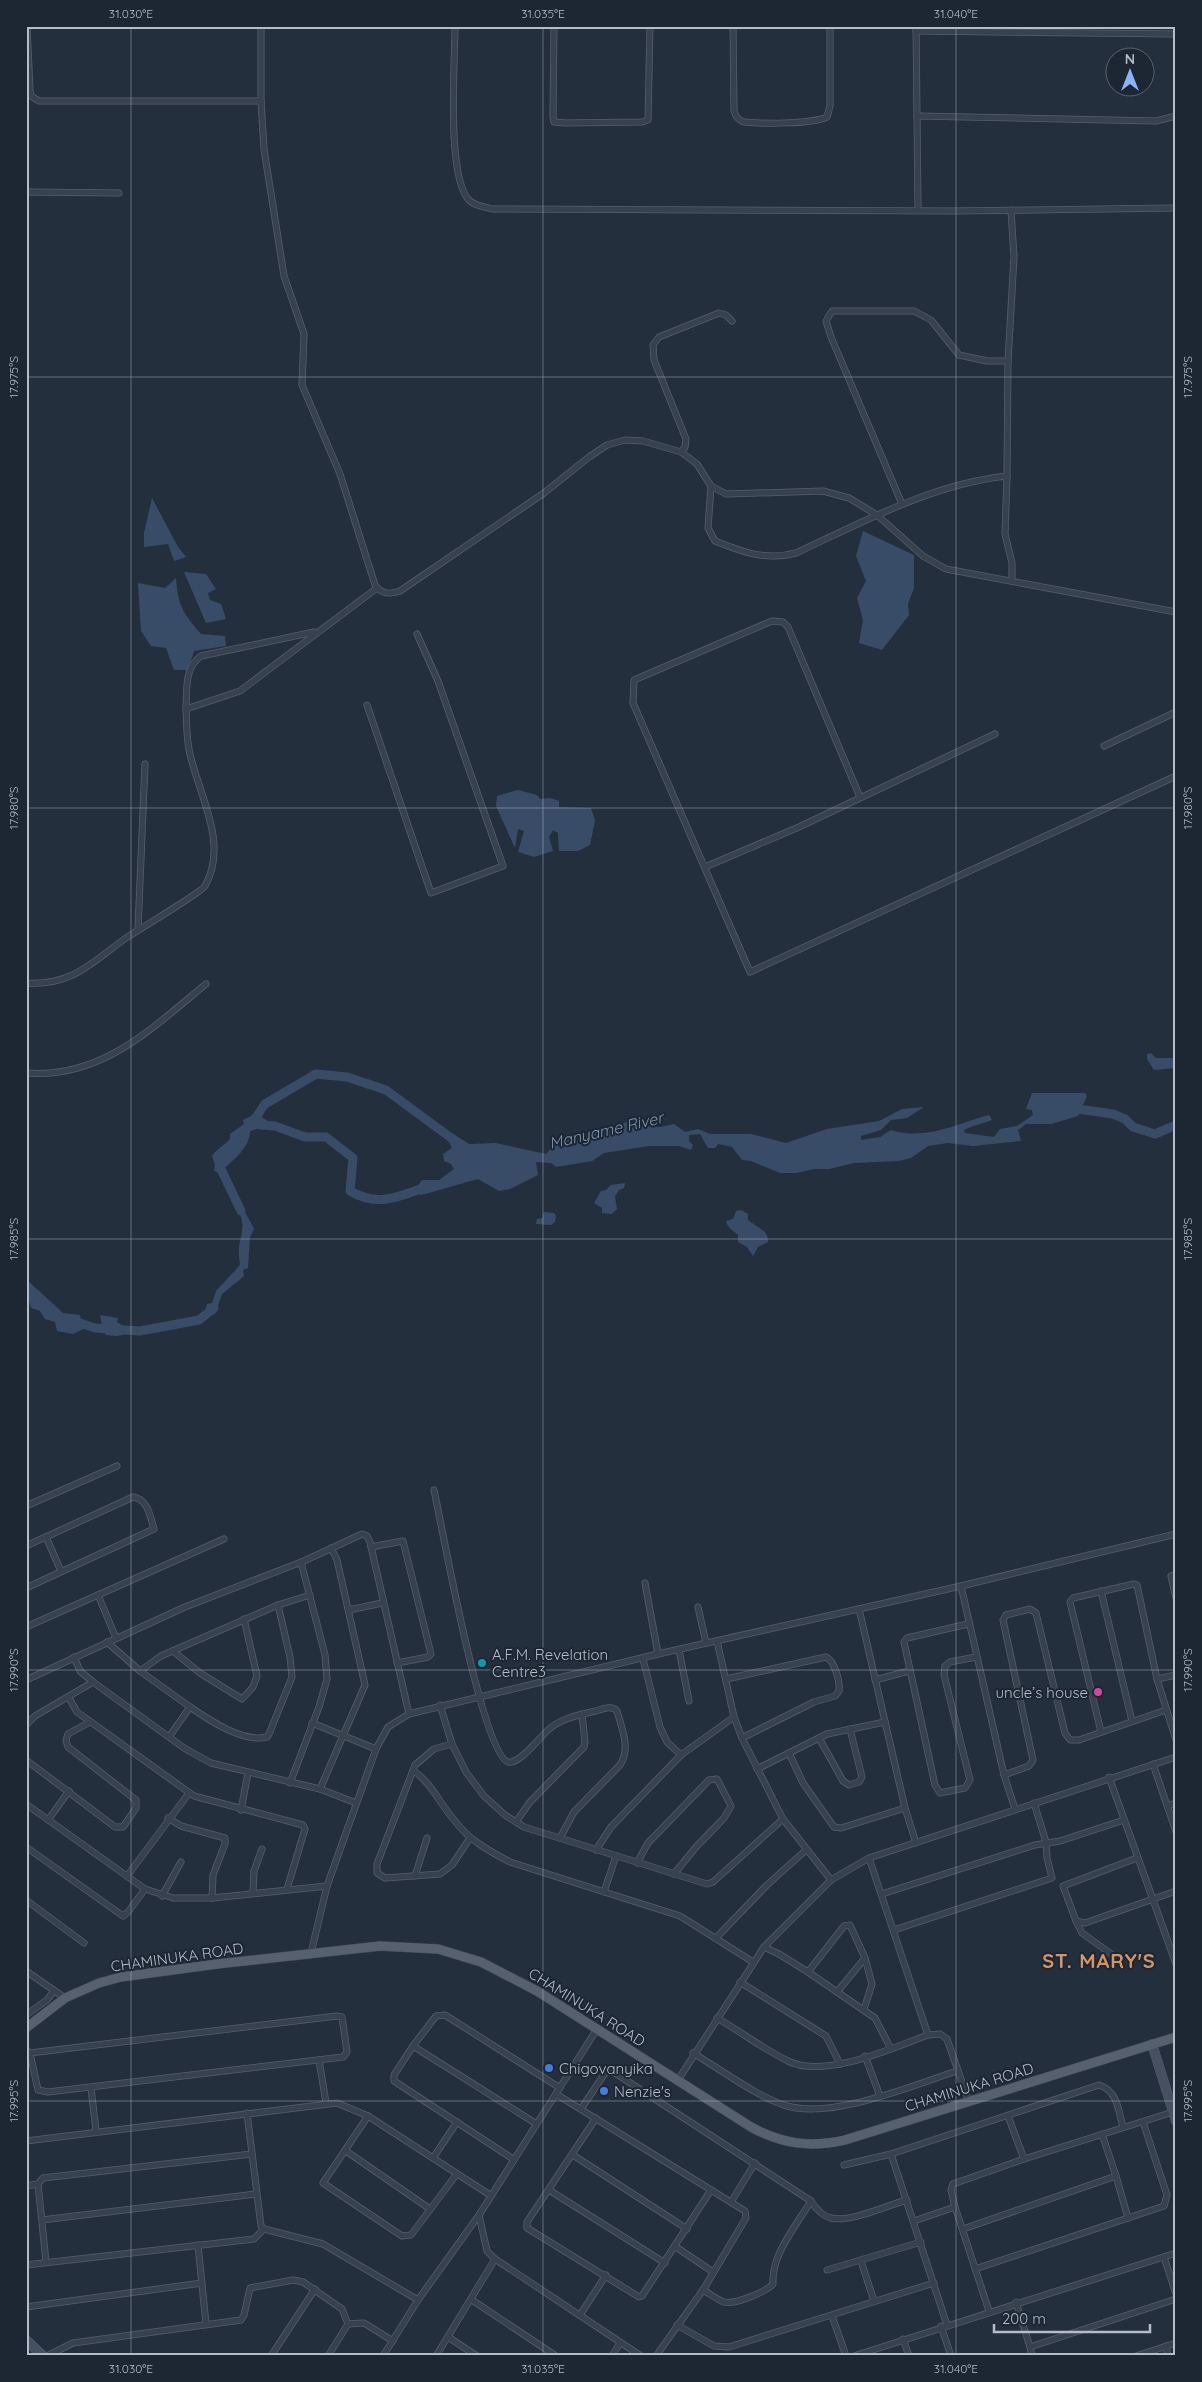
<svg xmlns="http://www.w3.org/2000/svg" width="1202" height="2382" font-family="Quicksand,sans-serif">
  <rect width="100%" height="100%" fill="#242f3e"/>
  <g fill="#394c67">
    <path d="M152 498 178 547 186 557 174 561 168 544 144 547V533Z"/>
    <path d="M863 531 914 555V588L908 604 909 615 882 650 859 643 863 620 857 598 866 581 856 556Z"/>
    <path d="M184 572 206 574 216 589 208 593 210 600 221 604 226 619 206 623Z"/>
    <path d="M176 578C178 606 183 613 201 634L225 636 226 646 194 651 188 670H174L166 648 151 646 141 631 138 583 165 588Z"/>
    <path d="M518 790 537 795 540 799 550 798 559 801V807L591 808 595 820 590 845 578 851H559L558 833 553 830 549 837 553 851 534 857 518 852 524 831 518 829 515 848 496 806 497 796Z"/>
    <path d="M1151 1053 1156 1058H1176V1068L1154 1070 1147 1059V1054Z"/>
    <path d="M1032 1093H1085L1087 1096 1078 1116 1051 1124H1026L1018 1130 1021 1141 973 1146 948 1143 928 1146 911 1158 899 1161 854 1163 829 1169H814L796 1173H780L751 1161 742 1160 732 1147 718 1144 715 1148H708L700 1134 689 1135V1141L693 1145 691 1150 679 1146H649L604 1153 592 1161 556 1167 551 1163 536 1162 538 1175 510 1189 499 1191 478 1179 425 1194 420 1195 417 1187 422 1180H439L454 1169 451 1164 444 1161 443 1154 452 1148 447 1138 452 1133 469 1144 496 1143 546 1154 555 1144V1140L565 1136 575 1141 583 1140 587 1133 608 1131 628 1121H640L641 1126 660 1127 674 1124 685 1132 698 1129 710 1134H751L786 1143 827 1129 879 1121 902 1109 924 1107 907 1118 891 1120 881 1130 861 1136V1140L880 1137 891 1130C926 1141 955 1124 989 1115L992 1120C983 1124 973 1125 964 1130L965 1133 994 1137 1000 1129 1017 1126 1033 1115 1032 1110 1026 1109Z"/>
    <path d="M253 1115 260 1116 271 1123V1128L264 1127 250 1131C250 1149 231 1161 220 1173L214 1171 215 1165 212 1156C216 1149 224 1146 230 1139V1134L244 1124 243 1120Z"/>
    <path d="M625 1183 624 1188 619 1190 615 1196 617 1209 612 1214 602 1213V1208L594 1203 601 1191 606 1190 611 1185Z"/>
    <path d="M237 1199 241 1201C240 1207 251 1221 254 1229L250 1237 248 1268 243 1270 244 1276 222 1294 215 1314 207 1316 205 1311 207 1304 212 1303 216 1291 240 1265C239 1258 238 1248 240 1241 244 1227 244 1217 234 1206Z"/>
    <path d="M741 1210 748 1214V1220C756 1227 769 1230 768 1242L758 1247 753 1256 747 1247 738 1242V1235C733 1230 728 1229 726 1221L733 1219 736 1211Z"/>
    <path d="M544 1212 554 1213 556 1216 555 1222 551 1225 536 1224 537 1219 542 1218Z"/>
    <path d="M26 1279 63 1313 80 1315 83 1329 73 1334 57 1331 55 1322 45 1319 40 1311 31 1308 26 1292Z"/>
    <path d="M100 1315 118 1318 117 1322 126 1328H132L131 1333 117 1336 106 1335 103 1331Z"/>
  </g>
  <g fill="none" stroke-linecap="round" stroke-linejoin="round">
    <g stroke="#394c67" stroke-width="9">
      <path d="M1071 1108 1113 1114 1125 1119 1133 1127 1155 1134 1176 1125"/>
      <path d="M260 1125 275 1126 305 1137H326L353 1158 350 1191C379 1208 400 1196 429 1186"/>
      <path d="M250 1126 265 1104 316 1074 347 1077 386 1090 458 1143"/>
      <path d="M222 1160 219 1165 241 1211"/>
      <path d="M71 1320 95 1328 140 1331 199 1320 214 1308"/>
    </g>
    <g stroke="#565f6c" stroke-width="7">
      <g id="street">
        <path d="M27 26 30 91 31 96 39 101H261"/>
        <path d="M261 26V101L264 149 284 276 304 334 302 385 340 474 375 585C381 594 389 595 400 591L544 493 589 457 607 445 625 440 643 441 681 452 697 464 711 486 726 494 823 491 849 498 877 515 923 556 946 569 1176 612"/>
        <path d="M455 26C455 61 446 180 470 201 476 206 485 207 492 209L954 211 1176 208"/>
        <path d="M554 26 553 117 554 122 565 123 642 122 648 120 650 26"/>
        <path d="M733 26 734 111 736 116C739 119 741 122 745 122 762 124 813 124 827 117L830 106V26"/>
        <path d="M916 26 918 209"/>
        <path d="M916 31 1176 34"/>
        <path d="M917 116 1156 121 1176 116"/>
        <path d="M26 192 119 193"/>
        <path d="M681 452 685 447 686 439 654 360 653 345 659 337 719 313 726 315 732 321"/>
        <path d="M1007 476 1005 534 1012 563V581"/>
        <path d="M711 486 708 528 715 541C742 552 766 561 796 553 863 522 932 484 1007 476L1008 361 1014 257 1011 210"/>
        <path d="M902 504 831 337 826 321 832 311H914L931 320 959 355 987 361H1008"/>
        <path d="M367 705 431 893 503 866 438 681 417 634"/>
        <path d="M186 709C187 690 184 668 201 656L314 632"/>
        <path d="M1104 746 1176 712"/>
        <path d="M860 797 788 627 783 622 772 621 634 680 633 703 750 972 1176 776"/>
        <path d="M705 867 799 827 995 734"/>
        <path d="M138 929 145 764"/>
        <path d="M26 983C72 986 91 963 126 938 139 929 201 893 205 886 229 844 199 795 190 754 186 739 187 723 186 709L240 691 377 588"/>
        <path d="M26 1073C102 1079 152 1028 206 984"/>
        <path d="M434 1490C442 1526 482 1753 508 1762 519 1765 539 1738 548 1730 561 1718 579 1715 596 1711 603 1709 611 1705 617 1711 622 1729 631 1748 620 1765L574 1812 560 1838"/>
        <path d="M26 1506 117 1466"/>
        <path d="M46 1537 61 1571"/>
        <path d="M26 1546 133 1497C148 1499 150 1516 154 1529L26 1588"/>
        <path d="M371 1547 403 1541 431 1654 428 1657 397 1663"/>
        <path d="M1176 1574 1171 1576 1176 1598"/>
        <path d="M645 1583 658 1654"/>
        <path d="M961 1586 1004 1775 1015 1809"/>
        <path d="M1101 1591 1132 1721"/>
        <path d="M98 1595 224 1539"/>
        <path d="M698 1607 706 1643"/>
        <path d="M859 1609 905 1808 916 1843"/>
        <path d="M349 1610 382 1603"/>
        <path d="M968 1624 907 1638 904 1642 935 1785 940 1793 965 1788 970 1780 944 1675 945 1666 950 1662 976 1657"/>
        <path d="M26 1627 98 1595 116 1638"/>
        <path d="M717 1641 734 1717 742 1738 783 1819 831 1880"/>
        <path d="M107 1642 140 1671 190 1707"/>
        <path d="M679 1650 689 1701"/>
        <path d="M173 1651 200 1673 242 1699 253 1687 257 1676 244 1619"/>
        <path d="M74 1657 80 1671 93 1682 184 1748 211 1763 320 1789 356 1803"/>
        <path d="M643 1659 660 1727 667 1742 681 1755"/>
        <path d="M140 1671 161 1656 278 1605 310 1595"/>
        <path d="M726 1679 826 1657C835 1661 840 1682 839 1691L835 1696 814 1702 742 1738"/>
        <path d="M1157 1679 1176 1675"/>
        <path d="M26 1680 185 1607 304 1561 362 1534 367 1536 370 1542 409 1714"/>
        <path d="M875 1680 909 1671"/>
        <path d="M69 1698 77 1712 194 1796 303 1825 305 1829 287 1889"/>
        <path d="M440 1705 452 1744 466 1772 484 1796 505 1815 524 1827 707 1884 713 1882 783 1819"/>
        <path d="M312 1723 376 1749"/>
        <path d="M26 1725 35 1716 93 1682"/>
        <path d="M1101 1732 1070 1602 1073 1598 1134 1584 1137 1585 1157 1679 1176 1740"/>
        <path d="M169 1737 190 1707C209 1720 243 1743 267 1737L269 1734 292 1677 290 1657 278 1605"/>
        <path d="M819 1738 843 1781 849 1785 859 1782 862 1777 850 1729"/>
        <path d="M452 1744 434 1749 415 1765 377 1864V1873L385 1878 440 1874 452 1865 470 1838"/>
        <path d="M789 1753 803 1783 834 1827 841 1828 905 1808"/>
        <path d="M26 1760 115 1827H123L136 1808V1800L68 1747 66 1740 68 1734 90 1722"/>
        <path d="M1153 1764 1176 1832"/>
        <path d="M757 1769 827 1734 885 1722"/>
        <path d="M414 1771C432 1784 440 1804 455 1821 469 1840 489 1851 510 1862L680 1916 753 1962"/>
        <path d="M1004 1775 1029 1766 1033 1760 1003 1620 1006 1615 1030 1609 1036 1613 1065 1733 1070 1740H1079L1166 1710"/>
        <path d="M1109 1777 1176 1964"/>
        <path d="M290 1783 319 1707 327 1679 325 1655 301 1562"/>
        <path d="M320 1789 365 1685 337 1560 331 1548"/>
        <path d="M26 1804 145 1889 173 1898H212L327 1886"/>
        <path d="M1167 1806 1176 1803"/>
        <path d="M241 1810 248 1773"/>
        <path d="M168 1818 181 1826 225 1838V1844L213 1875 212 1898"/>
        <path d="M48 1820 69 1791"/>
        <path d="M516 1822 530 1802 584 1747 585 1742 582 1714"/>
        <path d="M26 1847 123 1916 128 1912 145 1889"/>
        <path d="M596 1850 611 1827 681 1755 734 1717"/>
        <path d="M869 1858 928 2035"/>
        <path d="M1137 1858 1063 1886 1076 1921 1085 1923 1176 1891"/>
        <path d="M637 1863 648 1843 709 1780 717 1779 731 1806 724 1818 696 1847 674 1874"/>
        <path d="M127 1876 189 1793"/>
        <path d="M415 1876 427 1838"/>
        <path d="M253 1892 254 1871 262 1849"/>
        <path d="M604 1892 616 1856"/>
        <path d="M882 1894 1035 1845 1060 1841 1124 1820"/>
        <path d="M162 1896 181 1862"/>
        <path d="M26 1900 84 1943"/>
        <path d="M1076 1921 1082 1933 1114 1956"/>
        <path d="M894 1930 1052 1878 1047 1858 1046 1842 1034 1803"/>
        <path d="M716 1938 767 1885 806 1850"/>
        <path d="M764 1947 779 1954 808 1972 875 2018 891 2049"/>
        <path d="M311 1953 327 1886 376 1749 388 1727 409 1714 658 1654 961 1586 1176 1534"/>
        <path d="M26 1971 65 1998"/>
        <path d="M808 1972 844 1926 850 1925 865 1958 837 1992"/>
        <path d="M740 1982 826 2036 840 2064"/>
        <path d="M864 2009 872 1984 865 1958"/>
        <path d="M26 2015 47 2000 54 1991"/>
        <path d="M717 2018C741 2032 765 2050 790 2062 827 2078 892 2048 928 2035L940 2034 947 2039 969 2102"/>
        <path d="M597 2029 479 2215 487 2251 495 2259 641 2356"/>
        <path d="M413 2046 436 2016 445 2015 560 2088"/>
        <path d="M26 2050 30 2053 38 2090 48 2092 343 2057 347 2052 342 2017 337 2016 30 2053"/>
        <path d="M693 2053C718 2068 761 2099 787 2106 833 2119 911 2086 957 2071"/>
        <path d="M865 2056 880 2096"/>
        <path d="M319 2060 326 2103"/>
        <path d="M678 2080 764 1947 831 1880 869 1858 1176 1757"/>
        <path d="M91 2088 96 2131"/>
        <path d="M556 2094 745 2211 746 2218 703 2290 656 2356"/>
        <path d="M581 2109 605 2073 612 2071 811 2201C796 2226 771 2255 773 2284 766 2292 734 2305 724 2302 717 2300 709 2293 703 2290"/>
        <path d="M368 2116 323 2183 402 2236 411 2235 456 2175"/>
        <path d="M1008 2116 1024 2159"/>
        <path d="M596 2118 527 2222V2228L639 2297 642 2296 711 2190"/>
        <path d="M26 2141 337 2103 368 2116 490 2195"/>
        <path d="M346 2151 430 2209"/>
        <path d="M891 2154 947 2325"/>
        <path d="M573 2155 687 2229"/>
        <path d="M433 2158 457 2122"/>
        <path d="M513 2159 394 2081V2075L413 2046 535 2123"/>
        <path d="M844 2165 891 2154 1099 2085C1118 2091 1118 2110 1123 2127"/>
        <path d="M1116 2176 1128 2218"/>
        <path d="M26 2186 38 2184"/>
        <path d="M549 2190 665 2263"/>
        <path d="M811 2201C816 2209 822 2216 831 2218 850 2223 888 2205 907 2200"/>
        <path d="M731 2202 755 2163"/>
        <path d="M42 2220 256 2194"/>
        <path d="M914 2221 955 2207"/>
        <path d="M264 2229 323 2244 418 2300 479 2215"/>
        <path d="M963 2229 1116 2176 1102 2134"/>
        <path d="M198 2245 206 2324"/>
        <path d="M676 2247 713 2272"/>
        <path d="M1164 2257 1176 2294"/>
        <path d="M861 2261 874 2301"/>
        <path d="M46 2262 38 2184 43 2178 252 2154"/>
        <path d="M26 2265 254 2239 264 2229 261 2226 247 2113"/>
        <path d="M975 2269 1164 2206 1167 2195 1143 2122"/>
        <path d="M827 2270 921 2242"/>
        <path d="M472 2300 556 2356"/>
        <path d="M1016 2302 1030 2347 1176 2299"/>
        <path d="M26 2307 202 2283"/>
        <path d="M989 2311 955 2207 951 2190 953 2184 1024 2159 1173 2112"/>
        <path d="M580 2315 606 2275"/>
        <path d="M832 2316 846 2356"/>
        <path d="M677 2325 714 2346 729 2347 934 2283"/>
        <path d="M941 2326 951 2356"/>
        <path d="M448 2337 477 2356"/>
        <path d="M903 2339 909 2356"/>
        <path d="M1166 2346 1168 2356"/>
        <path d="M1030 2347 1032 2356"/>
        <path d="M47 2356 73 2343 241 2320 244 2315 250 2288 293 2280 303 2282 342 2309 348 2324 364 2323 393 2341"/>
        <path d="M271 2356 315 2289"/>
        <path d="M328 2356 348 2324"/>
        <path d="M383 2356 418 2300"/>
        <path d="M436 2356 495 2259"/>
        <path d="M612 2356 620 2343"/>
        <path d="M854 2356 1176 2253"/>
        <path d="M1136 2356 1176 2343"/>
      </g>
    </g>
    <g stroke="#565f6c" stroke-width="10">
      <g id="secondary">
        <path d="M1152 2044 1176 2121"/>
        <path d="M26 2340 43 2356"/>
      </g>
    </g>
    <g stroke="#414a57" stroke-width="10">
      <path id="primary" d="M26 2028 65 1998 99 1983 121 1977 217 1964 380 1946 438 1949 481 1962 537 1991 751 2127C782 2144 811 2148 845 2140L1176 2037"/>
    </g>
    <use href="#street" stroke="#38414e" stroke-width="5.5"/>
    <use href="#secondary" stroke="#465061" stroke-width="9"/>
    <use href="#primary" stroke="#56606e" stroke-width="9"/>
  </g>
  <path fill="none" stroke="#b4bcc9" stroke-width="1" stroke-opacity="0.45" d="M131 26V2356M543 26V2356M956 26V2356M26 377H1176M26 808H1176M26 1239H1176M26 1670H1176M26 2101H1176"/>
  <circle fill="#0f9aa8" stroke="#1d2633" stroke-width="2" cx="482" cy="1663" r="5"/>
  <circle fill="#d1479c" stroke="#1d2633" stroke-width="2" cx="1098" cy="1692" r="5"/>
  <g fill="#3f7fe0" stroke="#1d2633" stroke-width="2">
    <circle cx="549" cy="2068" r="5"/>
    <circle cx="604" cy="2091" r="5"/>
  </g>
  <g text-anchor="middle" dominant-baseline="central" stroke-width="4" stroke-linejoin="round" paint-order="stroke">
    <g font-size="15" fill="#b4bcc9" stroke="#1d2633" text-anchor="start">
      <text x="492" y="1654">A.F.M. Revelation<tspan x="492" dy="17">Centre3</tspan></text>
      <text x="1088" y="1692" text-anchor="end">uncle’s house</text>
      <text x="559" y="2068">Chigovanyika</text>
      <text x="614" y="2091">Nenzie's</text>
    </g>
    <g font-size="15" fill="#b4bcc9" stroke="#1d2633">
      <text transform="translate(177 1957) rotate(-8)">CHAMINUKA ROAD</text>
      <text transform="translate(587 2007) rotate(32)">CHAMINUKA ROAD</text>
      <text transform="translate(969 2087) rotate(-17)">CHAMINUKA ROAD</text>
    </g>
    <g font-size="16" font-style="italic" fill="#7c92b1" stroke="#1d2633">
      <text transform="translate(606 1130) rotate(-13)">Manyame River</text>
    </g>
    <g font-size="20" font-weight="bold" letter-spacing="1" fill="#d59563" stroke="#1d2633">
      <text x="1099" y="1960">ST. MARY'S</text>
    </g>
  </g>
  <rect width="1202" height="2382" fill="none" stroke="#1d2633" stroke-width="55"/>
  <g transform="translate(1130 72)"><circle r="24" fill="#1d2633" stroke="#59626f"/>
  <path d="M0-4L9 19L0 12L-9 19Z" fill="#8ab4f8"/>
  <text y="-8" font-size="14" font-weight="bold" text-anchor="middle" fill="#b4bcc9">N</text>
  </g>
  <path d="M994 2324v8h156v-8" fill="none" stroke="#b4bcc9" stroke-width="2.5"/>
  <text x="1002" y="2324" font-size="15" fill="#b4bcc9" stroke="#1d2633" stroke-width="4" paint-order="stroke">200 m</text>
  <rect x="28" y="28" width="1146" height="2326" fill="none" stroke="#b4bcc9" stroke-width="2"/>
  <g font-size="12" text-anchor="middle" fill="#b4bcc9">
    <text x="131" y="18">31.030°E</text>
    <text x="543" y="18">31.035°E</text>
    <text x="956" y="18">31.040°E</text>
    <text transform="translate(14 377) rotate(-90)" y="4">17.975°S</text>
    <text transform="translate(1188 377) rotate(-90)" y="4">17.975°S</text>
    <text transform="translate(14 808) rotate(-90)" y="4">17.980°S</text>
    <text transform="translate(1188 808) rotate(-90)" y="4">17.980°S</text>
    <text transform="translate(14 1239) rotate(-90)" y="4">17.985°S</text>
    <text transform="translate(1188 1239) rotate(-90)" y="4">17.985°S</text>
    <text transform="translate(14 1670) rotate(-90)" y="4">17.990°S</text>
    <text transform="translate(1188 1670) rotate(-90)" y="4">17.990°S</text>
    <text transform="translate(14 2101) rotate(-90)" y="4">17.995°S</text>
    <text transform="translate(1188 2101) rotate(-90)" y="4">17.995°S</text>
    <text x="131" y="2373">31.030°E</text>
    <text x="543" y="2373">31.035°E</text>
    <text x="956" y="2373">31.040°E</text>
  </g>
</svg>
